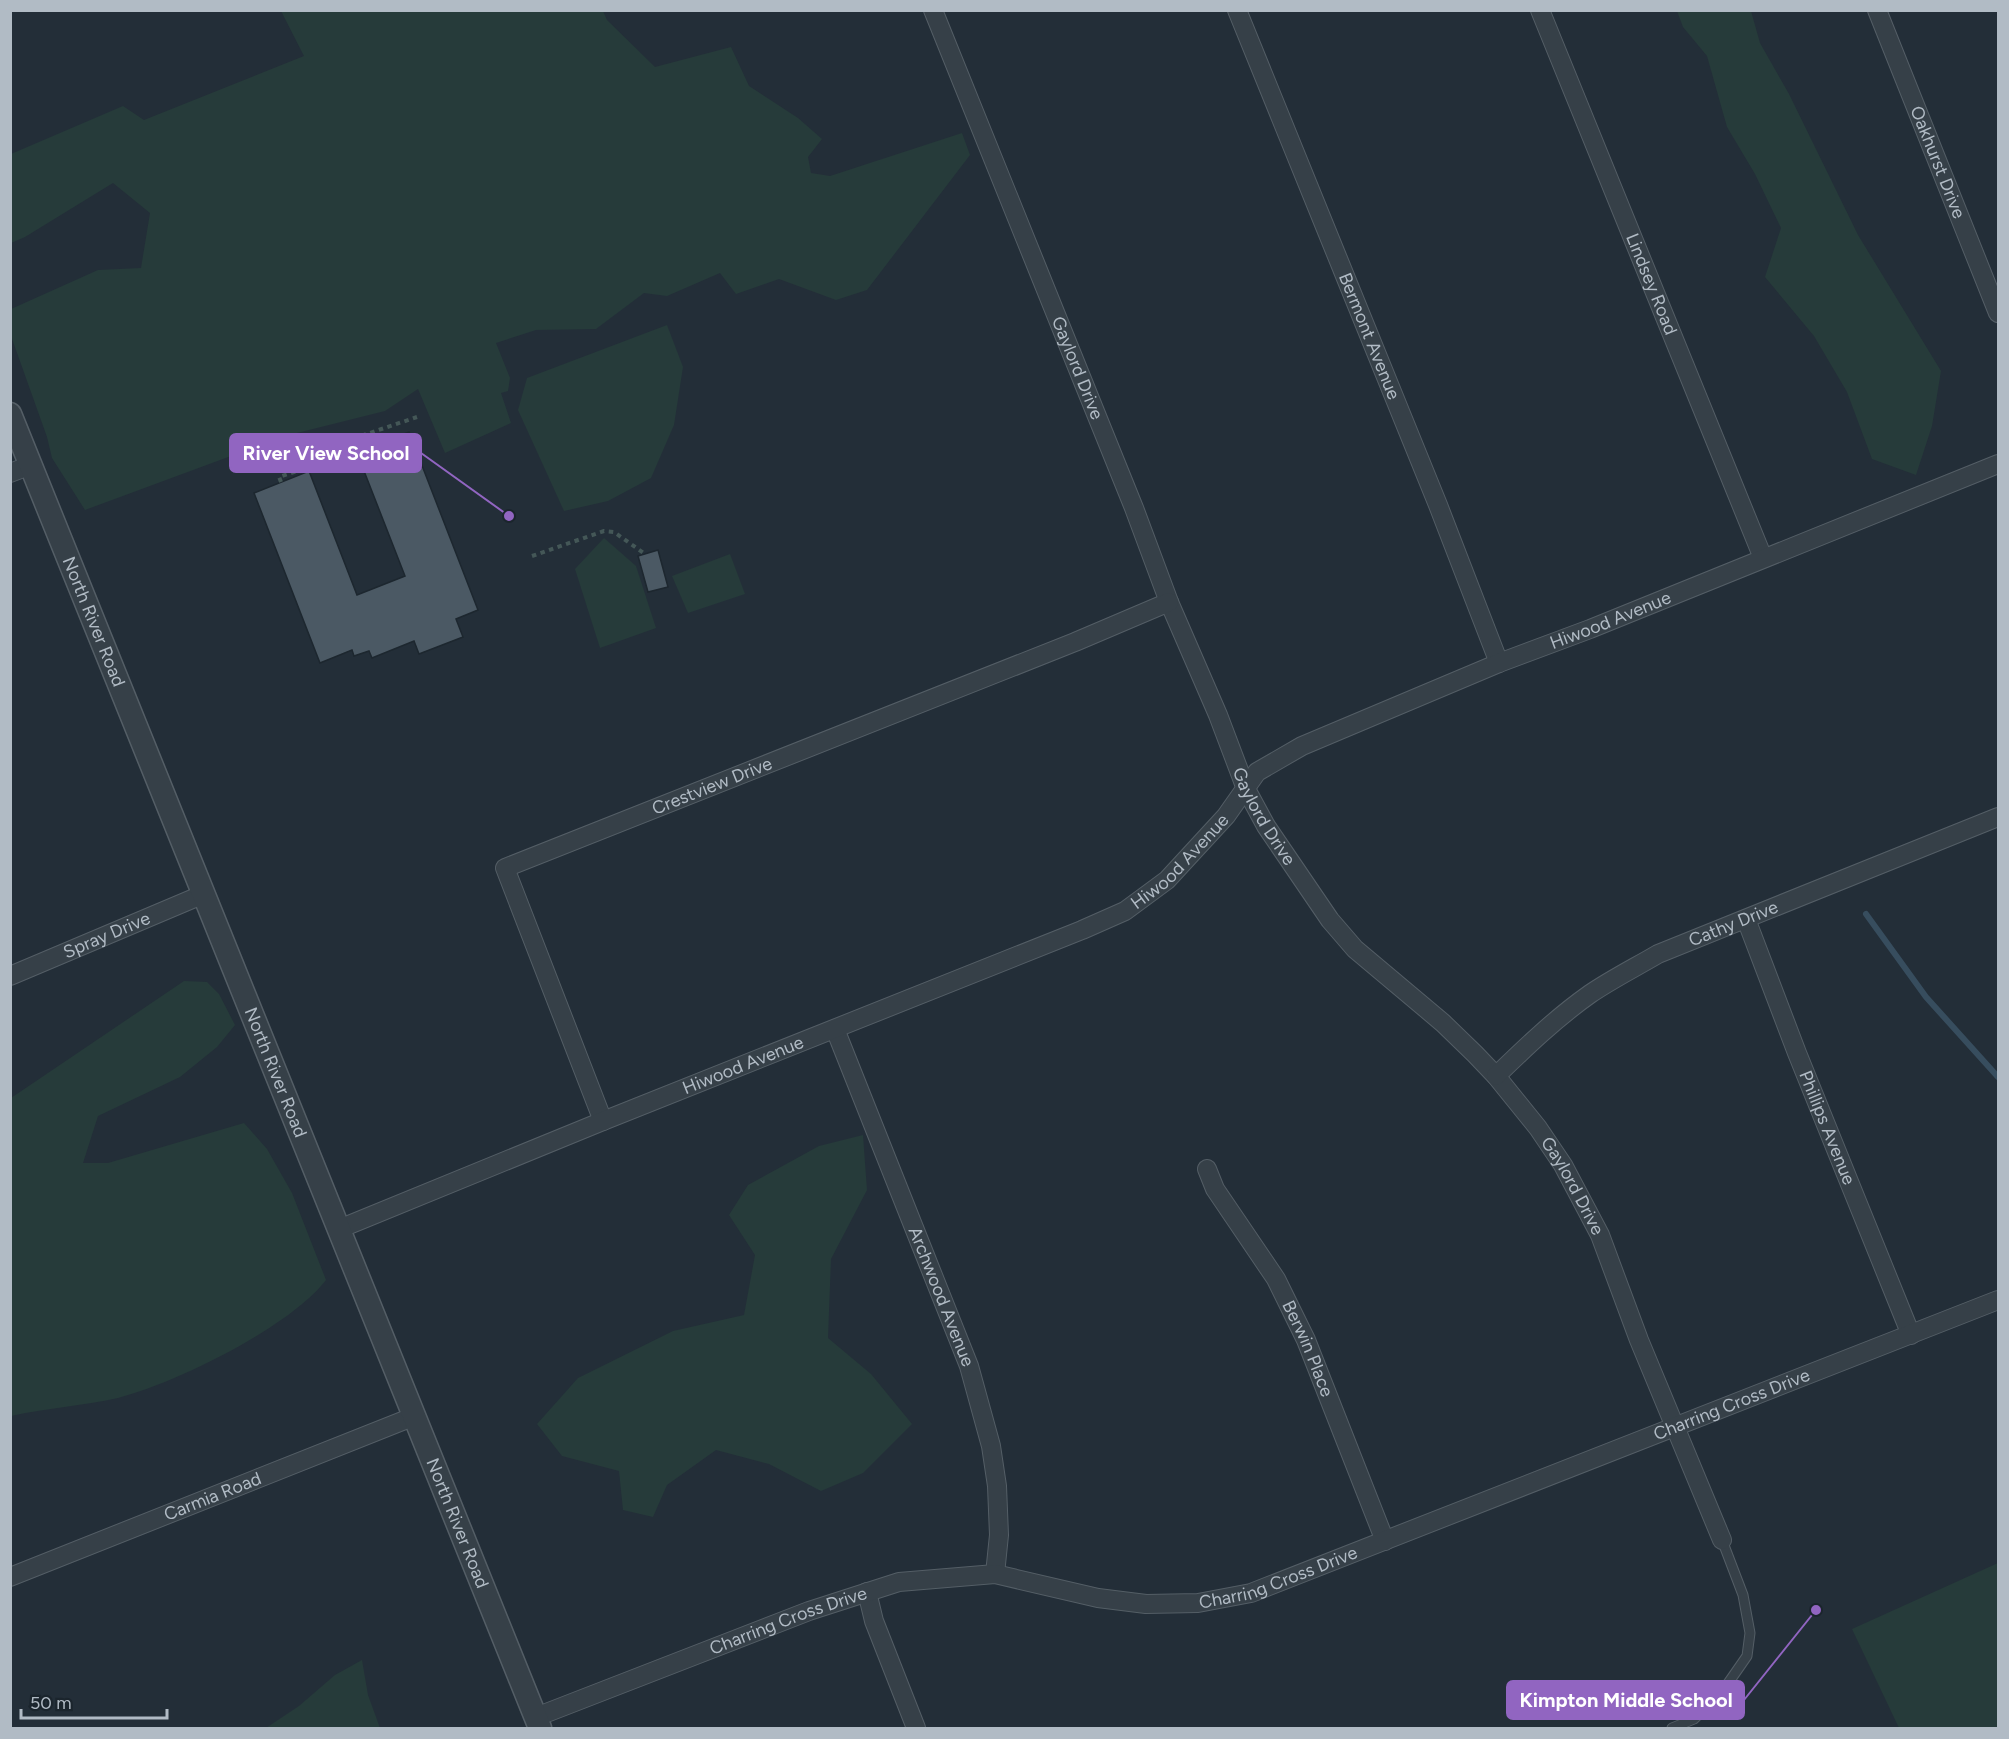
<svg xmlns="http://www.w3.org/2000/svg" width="2009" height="1739" font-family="Figtree,sans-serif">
  <rect width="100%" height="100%" fill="#232e38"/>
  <g fill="#263b3a">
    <path d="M281 11H603L607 20 655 67 731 47 749 86 798 118 822 139 808 157 811 173 830 176 962 133 970 155 867 290 836 300 779 279 736 294 720 273 667 296 644 293 596 329 536 330 496 343 510 378 508 391 501 393 511 423 445 453 418 389 385 411 285 436 85 510 52 458 47 437 11 336V309L98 270 141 268 150 213 113 183 25 237 11 243V154L123 106 144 120 304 56Z"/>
    <path d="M1677 11H1751L1760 43 1789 94 1858 235 1941 371 1932 426 1916 475 1872 459 1847 392 1814 336 1765 277 1781 228 1755 174 1727 127 1707 56 1683 27Z"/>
    <path d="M667 325 683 367 674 425 651 478 608 501 564 511 518 410 527 378Z"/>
    <path d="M604 538 636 566 656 628 600 648 575 569Z"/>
    <path d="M730 554 745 594 688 613 672 576Z"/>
    <path d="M184 981 207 982 219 994 235 1025 217 1047 180 1077 98 1116 83 1163H108L244 1123 267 1149 292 1193 326 1280C290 1327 176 1383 118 1398 83 1406 46 1408 11 1416V1098Z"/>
    <path d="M863 1135 867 1190 831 1259 828 1338 871 1374 912 1424 863 1473 821 1491 769 1464 716 1450 667 1485 653 1517 623 1510 619 1471 562 1456 537 1424 578 1378 673 1331 744 1315 755 1255 729 1215 748 1185 819 1146Z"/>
    <path d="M1998 1563V1728H1899L1852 1629Z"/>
    <path d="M362 1660 368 1695 380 1728H266L299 1706 335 1675Z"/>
  </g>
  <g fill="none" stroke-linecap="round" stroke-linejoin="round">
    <path stroke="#374d5e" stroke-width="6" d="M1866 914 1926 997 1998 1077"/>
  </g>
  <g fill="#4b5964" stroke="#1d272f" stroke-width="1.5">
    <path d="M409 432 478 610 456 619 463 637 419 654 414 641 372 658 369 651 354 656 352 650 320 663 254 493 309 471 357 595 405 576 357 453Z"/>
    <path d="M658 550 668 587 648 592 638 556Z"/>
  </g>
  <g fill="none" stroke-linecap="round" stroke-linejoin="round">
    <g stroke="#545e66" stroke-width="11">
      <path id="service" d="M1672 1728 1694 1719 1722 1692 1747 1656 1750 1633 1743 1595 1722 1540"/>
    </g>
    <g stroke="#545e66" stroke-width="20">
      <g id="minor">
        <path id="s1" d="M933 10 1134 508 1169 602 1218 715 1246 789 1266 826 1330 920 1355 949 1443 1023 1475 1054 1496 1076 1538 1128 1563 1165 1600 1235 1639 1340 1722 1540"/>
        <path id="s2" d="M1237 10 1438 505 1499 663"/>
        <path id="s3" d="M1540 10 1763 558"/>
        <path id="s4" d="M1877 10 1998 313"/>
        <path d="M10 473 31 465"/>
        <path id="s5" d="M1746 919 1797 1053 1911 1335"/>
        <path id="s6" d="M10 976 204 894"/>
        <path id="s7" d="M835 1029 969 1366 991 1446 997 1486 999 1535 995 1574"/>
        <path id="s8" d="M1496 1076C1526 1047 1556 1018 1590 994 1612 979 1636 967 1658 954L1998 817"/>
        <path id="s9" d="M603 1121 505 868 1075 642 1169 602"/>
        <path id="s10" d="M1207 1169 1215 1189 1276 1279 1306 1340 1385 1541"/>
        <path id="s11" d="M339 1229 603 1121 1082 930 1125 911 1167 880 1226 816 1257 772 1302 746 1499 663 1590 629 1998 464"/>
        <path id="s12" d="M10 1577 415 1416"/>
        <path d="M867 1592 874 1621 916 1728"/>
        <path id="s13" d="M536 1717 809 1611 899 1582 995 1574 1098 1598 1146 1604 1198 1603 1251 1593 1998 1300"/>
      </g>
    </g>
    <g stroke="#545e66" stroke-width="25">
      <g id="tertiary">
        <path id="s14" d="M10 414 540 1728"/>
      </g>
    </g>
    <g stroke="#445757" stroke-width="4" stroke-dasharray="4.5 4.5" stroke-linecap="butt">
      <path d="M281 482 279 477 321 463 355 438 417 417"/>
      <path d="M532 556 604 531 614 532 645 554"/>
    </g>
    <use href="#service" stroke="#364048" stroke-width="9"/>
    <use href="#minor" stroke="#364048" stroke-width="18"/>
    <use href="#tertiary" stroke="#364048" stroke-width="22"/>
  </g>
  <g text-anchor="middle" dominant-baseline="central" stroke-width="4.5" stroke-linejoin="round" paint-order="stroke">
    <g font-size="18" fill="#b1bbc5" stroke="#1b252d">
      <text stroke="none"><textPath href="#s4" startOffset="164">Oakhurst Drive</textPath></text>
      <text stroke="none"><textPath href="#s3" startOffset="296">Lindsey Road</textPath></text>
      <text stroke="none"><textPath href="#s2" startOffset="352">Bermont Avenue</textPath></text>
      <text stroke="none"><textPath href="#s1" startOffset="386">Gaylord Drive</textPath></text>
      <text stroke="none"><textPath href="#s11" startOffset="1426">Hiwood Avenue</textPath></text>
      <text stroke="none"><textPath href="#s14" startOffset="224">North River Road</textPath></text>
      <text stroke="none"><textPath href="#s9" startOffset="494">Crestview Drive</textPath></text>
      <text stroke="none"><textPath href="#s1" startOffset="872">Gaylord Drive</textPath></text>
      <text stroke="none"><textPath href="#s11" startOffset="922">Hiwood Avenue</textPath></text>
      <text stroke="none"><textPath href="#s8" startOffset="285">Cathy Drive</textPath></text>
      <text stroke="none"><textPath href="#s6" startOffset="105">Spray Drive</textPath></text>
      <text stroke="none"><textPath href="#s11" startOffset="436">Hiwood Avenue</textPath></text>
      <text stroke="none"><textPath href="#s14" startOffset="710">North River Road</textPath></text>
      <text stroke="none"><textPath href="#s5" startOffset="224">Phillips Avenue</textPath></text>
      <text stroke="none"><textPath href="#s1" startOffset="1358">Gaylord Drive</textPath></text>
      <text stroke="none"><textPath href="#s7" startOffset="288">Archwood Avenue</textPath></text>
      <text stroke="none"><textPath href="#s10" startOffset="207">Berwin Place</textPath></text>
      <text stroke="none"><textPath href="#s13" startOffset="1260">Charring Cross Drive</textPath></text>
      <text stroke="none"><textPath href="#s12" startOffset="218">Carmia Road</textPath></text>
      <text stroke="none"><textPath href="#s14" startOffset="1196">North River Road</textPath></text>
      <text stroke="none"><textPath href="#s13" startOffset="774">Charring Cross Drive</textPath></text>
      <text stroke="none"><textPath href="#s13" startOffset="270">Charring Cross Drive</textPath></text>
    </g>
  </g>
  <path fill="none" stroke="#9165c1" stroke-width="2" d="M509 516L421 453M1816 1610L1744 1700"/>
  <g fill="#9165c1" stroke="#1b252d" stroke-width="2">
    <circle cx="509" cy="516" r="6"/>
    <circle cx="1816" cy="1610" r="6"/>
  </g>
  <g fill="#9165c1" stroke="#9165c1" stroke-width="2">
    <rect x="230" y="434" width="191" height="38" rx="6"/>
    <rect x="1507" y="1681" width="237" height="38" rx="6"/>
  </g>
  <g font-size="20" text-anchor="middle" font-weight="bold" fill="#fff">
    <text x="326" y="460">River View School</text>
    <text x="1626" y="1707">Kimpton Middle School</text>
  </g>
  <rect width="2009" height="1739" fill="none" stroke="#b1bbc5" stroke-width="24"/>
  <path d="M21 1709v9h146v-9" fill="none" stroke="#b1bbc5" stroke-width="3"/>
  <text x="30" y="1709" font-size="18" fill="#b1bbc5" stroke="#1b252d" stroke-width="4.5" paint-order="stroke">50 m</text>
</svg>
